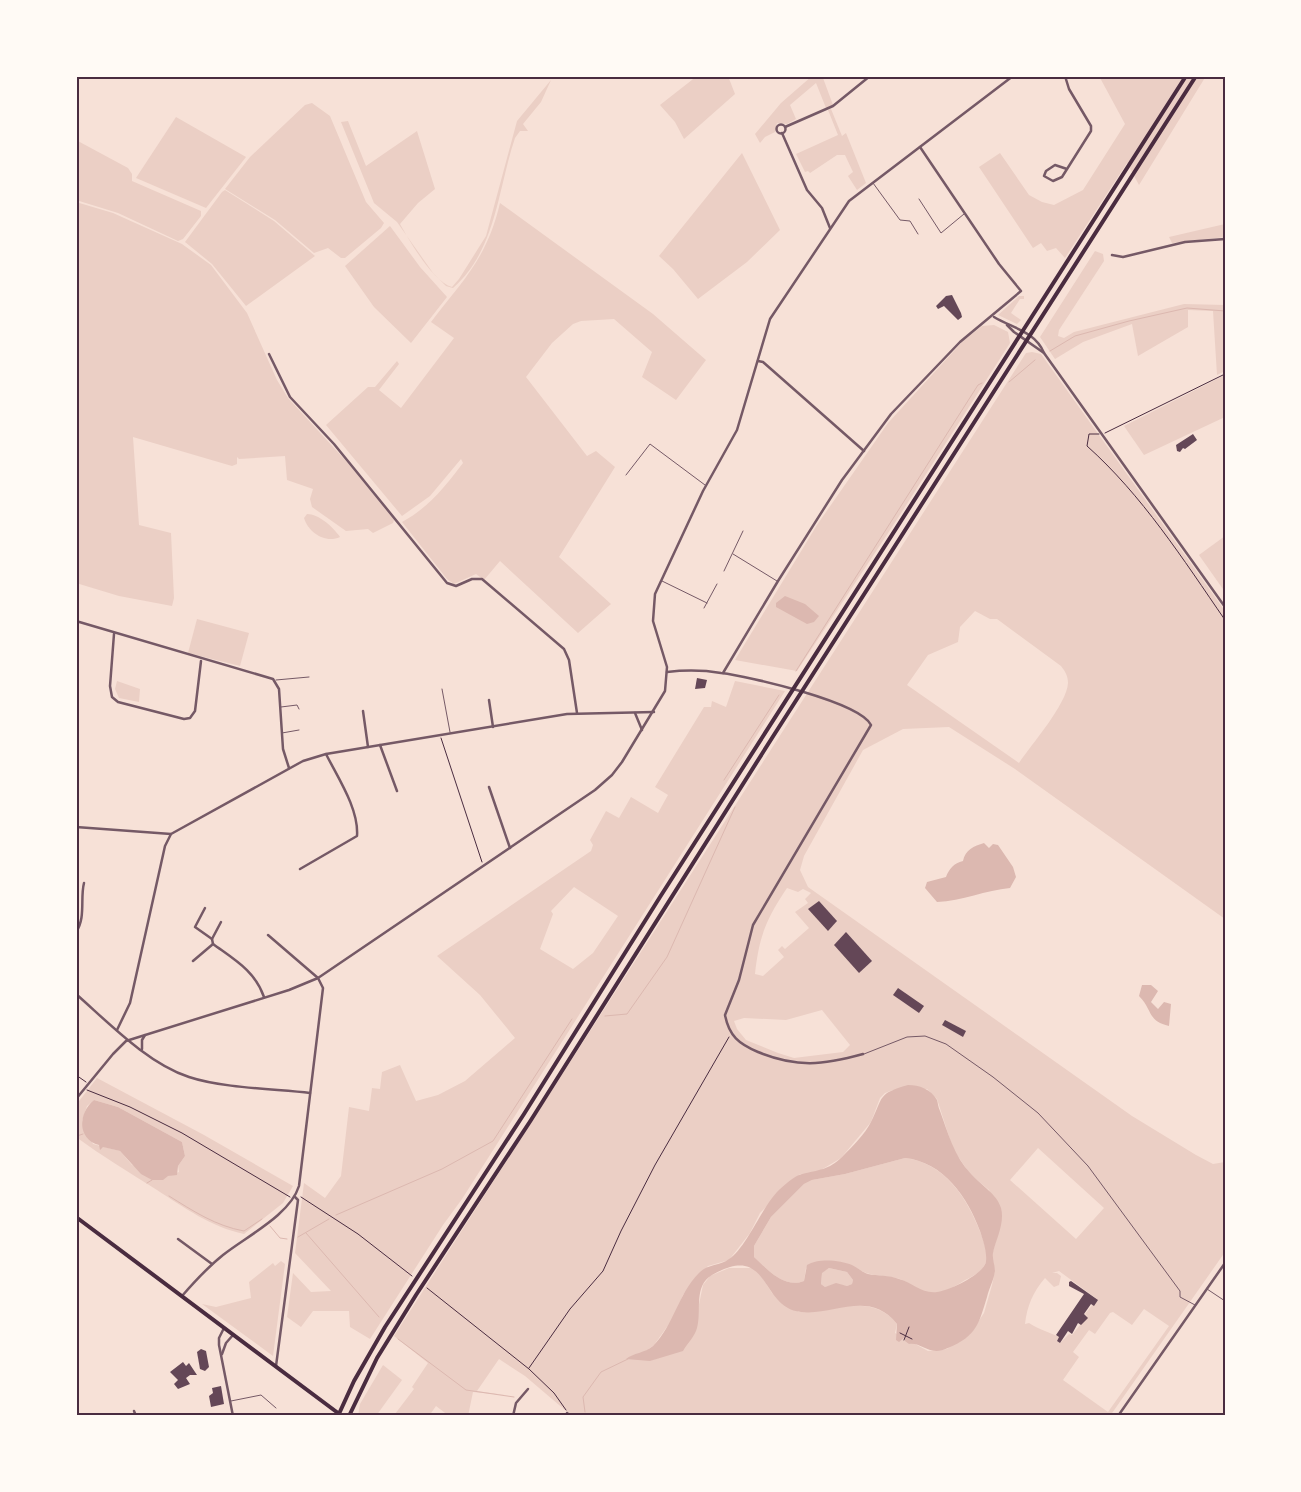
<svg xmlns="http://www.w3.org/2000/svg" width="1301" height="1492" font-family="'Fira Sans',sans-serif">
  <rect width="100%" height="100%" fill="#f7e1d7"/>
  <g fill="#ebcfc5" fill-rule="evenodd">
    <path d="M697 76H728L735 94 684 139 675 122 660 105Z"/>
    <path d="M812 76H826L823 78 833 105 826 108 816 83 790 105 796 119 787 124 777 123 775 132 765 137 760 143 755 134 781 103Z"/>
    <path d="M1099 76H1206L1139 185 1127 163 1065 258 1056 248 1047 251 1041 243 1033 248 979 167 1000 153 1029 195 1042 202 1054 205 1083 190 1125 124Z"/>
    <path d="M551 80 541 102 523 124 528 131H520L515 138C498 188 496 251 453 288L446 286 433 273 397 222 374 203 341 122 348 121 366 166 417 131 435 189 418 203 400 224C409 240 433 282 452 287L459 279 486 236 517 121Z"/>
    <path d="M312 103 330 116 366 202 384 223 381 228 345 258H341L328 248 314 253 275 220 225 189 250 157 305 105Z"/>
    <path d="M831 109 842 136 846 133 866 183 857 190 848 176 853 172 845 155H837L810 173 808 171 805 172 796 154 838 135 828 110Z"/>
    <path d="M176 117 246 157 206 208 136 178Z"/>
    <path d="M76 140 128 168 132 174V181L201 211V216L183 239 178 241 118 213 76 200Z"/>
    <path d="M742 153 780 230 747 262 698 299 673 269 659 256Z"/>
    <path d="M225 190 274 221 315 256 246 306 212 264 185 242 222 192Z"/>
    <path d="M76 202 113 213 182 244 211 265 247 313 277 380 288 398 347 462 394 520 393 523 373 533 368 529 346 531 312 507 310 499 313 489 287 480 285 456 239 459 237 457V464L232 466 133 437 139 525 171 533 174 598 172 606 119 596 76 583Z"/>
    <path d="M500 203 653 314 706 360 676 400 642 377 652 352 614 319 581 321 573 324 552 343 526 377 587 456 596 451 615 467 559 557 611 604 578 633 500 561 484 580 476 574 454 584 447 579 402 522C428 508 445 487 463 463L461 459 430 496 402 516 326 425 368 387H375L397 361 399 364 379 390 401 408 454 338 431 322C464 279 487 258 500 203Z"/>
    <path d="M1225 224V237L1172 243 1169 237Z"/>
    <path d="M390 226 420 267 447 297 411 343 374 307 345 266Z"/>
    <path d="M1095 251 1103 254 1104 261 1059 330 1058 336 1064 338 1074 332 1184 304 1225 305V371L1217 375 1213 311 1188 310V327L1138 356 1132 324 1083 342 1055 359 1040 337Z"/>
    <path d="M1019 296H1024V299H1020L1011 313 1021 320 1017 324 998 315Z"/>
    <path d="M994 325 1008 332 1010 343 896 521 797 671 735 660 817 525 888 423 963 341 982 326Z"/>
    <path d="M1032 352 1041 354 1225 611V919L1015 769 949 727 903 729 863 750 804 856 800 870 808 887 1132 1116 1196 1155 1213 1164 1225 1162V1252L1110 1416H572L525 1376 499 1359 477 1391 512 1396 473 1392 468 1416H449L436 1406 429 1416H398L395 1414 414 1389 412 1387 428 1363 394 1336 1026 353ZM975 611 990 619H997L1061 666C1065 671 1068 676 1068 683 1067 704 1031 745 1019 763L907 685 928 655 958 642 960 627ZM787 888 798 892 803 889 811 893 805 899 808 903 795 912 809 928 785 949 782 946 778 950 784 957 763 976 755 974C759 937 766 919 787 888ZM822 1010 850 1045 843 1052 794 1058 778 1053 746 1040 737 1029 734 1021 744 1018 786 1020ZM927 1089 937 1099 953 1149 970 1174 989 1190 1001 1223 992 1255 995 1271 992 1285 984 1313 970 1334 947 1349 928 1351 895 1333 897 1324C872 1292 833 1312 799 1312L772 1293 758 1271 753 1268H729L710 1276 703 1285 698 1309 661 1357 649 1361 646 1351 654 1345 674 1317 683 1295 708 1266 729 1260 750 1233 760 1213 800 1174 816 1173 841 1158 871 1122 880 1098 885 1093 893 1090ZM1038 1148 1104 1208 1076 1239 1010 1180ZM1059 1271 1097 1299 1085 1314 1087 1316 1072 1335 1069 1334 1060 1343 1057 1341 1059 1337C1049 1332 1040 1330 1029 1323L1025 1324C1027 1306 1033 1292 1045 1278L1054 1287 1059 1285 1061 1276 1057 1273H1052ZM1144 1309 1169 1326 1108 1412 1063 1380 1079 1357 1073 1352 1089 1330 1095 1334 1110 1313 1113 1312 1132 1325Z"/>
    <path d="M1223 376 1225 417 1144 455 1124 426Z"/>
    <path d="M307 514C319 514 333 527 340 537 325 544 308 532 304 518Z"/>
    <path d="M1225 536V592L1199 555Z"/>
    <path d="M197 619 249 633 240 666 188 653Z"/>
    <path d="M117 681 140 689 139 702 119 698 115 689Z"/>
    <path d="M735 681 785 691 462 1199 443 1225 370 1339 350 1327 349 1311H313L301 1327 287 1317 293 1273 311 1292 331 1291 295 1253 304 1183 325 1198 341 1176 349 1107 369 1111 372 1088 380 1089 382 1072 400 1065 416 1101 438 1095 465 1081 515 1038 480 995 437 956 591 851 593 845 590 840 606 811 619 818 631 797 658 813 668 795 655 787 704 707H711L712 701 726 707ZM574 887 618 916 593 953 573 969 540 949 553 914 551 911Z"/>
    <path d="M97 1078 204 1135 293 1186 283 1203 244 1234C211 1227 185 1208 157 1190 130 1173 102 1156 76 1137V1105ZM94 1100 118 1107 182 1142 185 1156 178 1166 179 1172 168 1176 132 1165 120 1151 93 1144 82 1121 87 1106Z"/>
    <path d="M905 1158C946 1163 968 1200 981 1234 984 1242 989 1256 985 1264 982 1273 970 1277 962 1282 952 1288 945 1292 934 1293 921 1294 912 1284 900 1279 890 1276 879 1276 870 1274 863 1273 859 1268 852 1267 835 1261 821 1258 806 1268L804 1281C784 1289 767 1269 754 1257V1246L771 1217 804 1184 812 1180 845 1174Z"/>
    <path d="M281 1261 285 1264 273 1356 202 1304 216 1307 251 1298 249 1282 273 1263 275 1266Z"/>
    <path d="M829 1268 847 1272 853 1280 852 1284 847 1286 836 1284 825 1287 821 1284 822 1272Z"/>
    <path d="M383 1365 402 1380 376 1416H358L360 1404Z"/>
  </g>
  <g fill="#dcb8b0" fill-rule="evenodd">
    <path d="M785 596 805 604 819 616 814 622 807 624 776 607V603Z"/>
    <path d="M984 843 989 848 993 844 998 845 1013 867 1016 877 1010 888C986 890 962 901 937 902L925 888 927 882 946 877C949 869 954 863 963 861 965 850 974 846 984 843Z"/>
    <path d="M1142 985H1151L1158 991 1151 1002 1158 1009 1164 1002 1171 1004 1169 1026C1147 1021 1153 1010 1139 996Z"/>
    <path d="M908 1085C919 1085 931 1089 937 1100 938 1103 938 1107 940 1111 948 1133 954 1156 971 1174 981 1185 997 1194 1001 1208 1005 1223 996 1239 993 1253 992 1259 995 1265 995 1271 994 1280 989 1288 987 1297 979 1323 977 1336 948 1348 929 1357 922 1342 909 1344L905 1341V1337L899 1342 896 1340 897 1324C869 1289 834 1316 801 1312 759 1308 771 1241 712 1275 693 1286 702 1311 697 1328 695 1336 687 1344 683 1351L650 1361 626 1359C633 1353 645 1353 653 1346 674 1325 678 1294 699 1273 707 1264 720 1266 729 1259 746 1248 761 1209 777 1192 783 1186 794 1176 802 1174 818 1170 829 1170 842 1157 852 1147 865 1134 871 1122 884 1096 877 1094 908 1085ZM905 1158C944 1162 968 1198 980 1231 983 1240 987 1252 986 1261 985 1274 948 1291 937 1292 922 1294 913 1283 899 1279 889 1275 878 1276 868 1274 862 1272 858 1268 852 1265 840 1260 818 1258 807 1265L804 1281C784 1289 767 1269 754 1257V1246L771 1217 804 1184 812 1180 845 1174ZM829 1268 847 1272 853 1280 852 1284 847 1286 836 1283 825 1287 821 1284 822 1273Z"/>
    <path d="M94 1100 118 1107 182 1142 185 1156 178 1166 177 1175 168 1176 163 1180H152L141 1174 120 1151 103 1147 100 1150 99 1145C77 1139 78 1113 94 1100Z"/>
  </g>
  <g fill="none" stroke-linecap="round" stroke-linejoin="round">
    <g stroke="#dcb8b0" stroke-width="1">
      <path d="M1050 351 1075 336 1129 321 1187 308 1225 311"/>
      <path d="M1009 382 1035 360"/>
      <path d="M796 671 978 385 982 383"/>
      <path d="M724 780 779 695"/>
      <path d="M605 1016 627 1014 667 957 735 807"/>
      <path d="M77 1136 83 1134"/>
      <path d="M147 1183 152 1180"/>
      <path d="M169 1196C193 1211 216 1226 244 1231L262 1219"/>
      <path d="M336 1215 442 1169 493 1141 572 1019"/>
      <path d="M270 1226 280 1238 287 1239"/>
      <path d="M306 1233 379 1317"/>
      <path d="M298 1237 329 1219"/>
      <path d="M398 1339 466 1390 514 1397"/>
      <path d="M585 1412 583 1397 601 1372 628 1359"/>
    </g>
  </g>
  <g fill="#644757">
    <path d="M952 295 961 313 962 317 958 320 944 306 938 309 936 306 946 296Z"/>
    <path d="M1193 434 1197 440 1185 449 1183 448 1180 452 1177 451 1176 445Z"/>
    <path d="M697 678 707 680 705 688 695 689Z"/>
    <path d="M819 901 837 921 828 931 808 909Z"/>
    <path d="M846 932 872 961 859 973 834 945Z"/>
    <path d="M898 988 924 1006 919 1013 893 995Z"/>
    <path d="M945 1020 966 1031 963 1037 942 1025Z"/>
    <path d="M1071 1281 1098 1300 1094 1306 1091 1304 1084 1314 1088 1318 1081 1325 1078 1323 1072 1334 1068 1331 1060 1343 1057 1341 1059 1337 1056 1335 1084 1294 1069 1286V1282Z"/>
    <path d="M201 1349 206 1351 209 1367 205 1371 200 1369 197 1352Z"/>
    <path d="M183 1362 186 1366 189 1363 197 1375H190L186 1378 190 1384 178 1389 174 1384 178 1380 170 1372Z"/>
    <path d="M221 1386 224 1404 211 1407 209 1396 213 1393 212 1388Z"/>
  </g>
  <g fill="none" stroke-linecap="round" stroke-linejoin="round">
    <g stroke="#4a2c40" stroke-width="1">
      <path d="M1105 433 1225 374"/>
      <path d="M1099 434H1089L1087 446C1142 495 1183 559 1225 620"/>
      <path d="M441 738 482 862"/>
      <path d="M76 1075 86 1082"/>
      <path d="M87 1090 130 1107 182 1133 290 1197"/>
      <path d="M301 1197 358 1234 412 1276"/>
      <path d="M427 1288 529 1369 554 1393 566 1410"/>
      <path d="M900 1333 912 1339"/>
      <path d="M904 1340 909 1327"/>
      <path d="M529 1368 570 1309 603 1271 621 1231 655 1165 729 1037"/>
    </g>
    <g stroke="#755966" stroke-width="1">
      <path d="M873 183 900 220 910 221 918 234"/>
      <path d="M919 199 941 233 964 214"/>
      <path d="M626 475 650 444 705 485"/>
      <path d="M733 554 777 581"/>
      <path d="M724 571 743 531"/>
      <path d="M662 581 707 603"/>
      <path d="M704 608 717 584"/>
      <path d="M276 680 309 677"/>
      <path d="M442 689 450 732"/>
      <path d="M281 707 297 705 299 709"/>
      <path d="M282 733 299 730"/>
      <path d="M864 1054 907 1037 925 1036 946 1044 993 1077 1038 1113 1088 1166 1180 1291V1297L1195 1305"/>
      <path d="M1207 1289 1225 1301"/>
      <path d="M231 1401 261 1395 276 1408"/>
    </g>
    <g stroke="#755966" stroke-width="2.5">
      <path d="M1065 76 1069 89 1091 126V131L1062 177 1053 181 1044 176 1046 171 1055 165 1067 169"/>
      <circle cx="781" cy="129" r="4.5"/>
      <path d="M785 127 833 106 870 76"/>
      <path d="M782 133 807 190 822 208 830 228"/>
      <path d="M1112 255 1123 257 1185 242 1225 239"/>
      <path d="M994 317C1012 328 1035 331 1044 353L1225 607"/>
      <path d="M1007 325 1014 332 1044 353"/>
      <path d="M269 354 290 397 334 444 447 583 456 586 472 579H482L564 649 569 660 577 713"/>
      <path d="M758 361 763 362 864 451"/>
      <path d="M76 621 273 679 279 689 283 749 289 768"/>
      <path d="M114 634 110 686 112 697 118 702 184 719 190 718 195 711 201 661"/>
      <path d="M667 672C685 670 703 670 721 673 748 676 860 702 871 725L753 925 739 980 725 1015C729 1036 739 1044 758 1052 797 1068 823 1065 863 1054"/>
      <path d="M723 673 778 581 842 480 891 414 960 342 1021 291 999 264 920 147"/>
      <path d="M489 700 493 727"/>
      <path d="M363 711 368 747"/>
      <path d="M635 713 642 730"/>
      <path d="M380 745 397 791"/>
      <path d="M489 787 510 848"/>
      <path d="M76 827 171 834"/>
      <path d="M300 869 357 836C359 809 338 778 326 754"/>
      <path d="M205 908 195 927 212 939 213 944"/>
      <path d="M76 932C86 918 80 898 84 883"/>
      <path d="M212 939 221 922"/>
      <path d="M193 961 213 944C235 960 255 971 264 997"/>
      <path d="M76 994C109 1023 147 1063 189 1077 222 1088 275 1089 310 1093"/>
      <path d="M117 1030 130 1003 165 846 171 834 303 761 326 754 567 714 654 712"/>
      <path d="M142 1049V1040L145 1035"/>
      <path d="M76 1099 113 1054 126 1041 289 990 318 978 595 790 612 775 622 762 665 691 667 667 653 621 655 594 703 491 737 430 770 319 849 201 1013 76"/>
      <path d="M178 1239 212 1264"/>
      <path d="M182 1296C195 1281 208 1267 223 1255 247 1236 290 1215 299 1186L323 988 318 978 268 935"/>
      <path d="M224 1328 219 1338V1345L233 1416"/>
      <path d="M222 1354 226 1343 233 1335"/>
      <path d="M276 1366 298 1200 295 1197"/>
      <path d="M134 1411 136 1416"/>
      <path d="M567 1413 570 1416"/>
      <path d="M513 1416 516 1403 528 1389"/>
      <path d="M1118 1416 1225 1263"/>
    </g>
    <path stroke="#4a2c40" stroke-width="4" d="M76 1217 342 1416"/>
    <g stroke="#4a2c40" stroke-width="4">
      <path d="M338 1416 354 1381 385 1327 524 1114 660 897 1186 76"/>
      <path d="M349 1416 377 1358 416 1295 531 1120 772 738 1196 76"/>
    </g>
  </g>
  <rect width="1301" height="1492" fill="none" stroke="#fffaf5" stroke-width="155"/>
  <rect x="78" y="78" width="1146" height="1336" fill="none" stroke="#4a2c40" stroke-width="2"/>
</svg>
